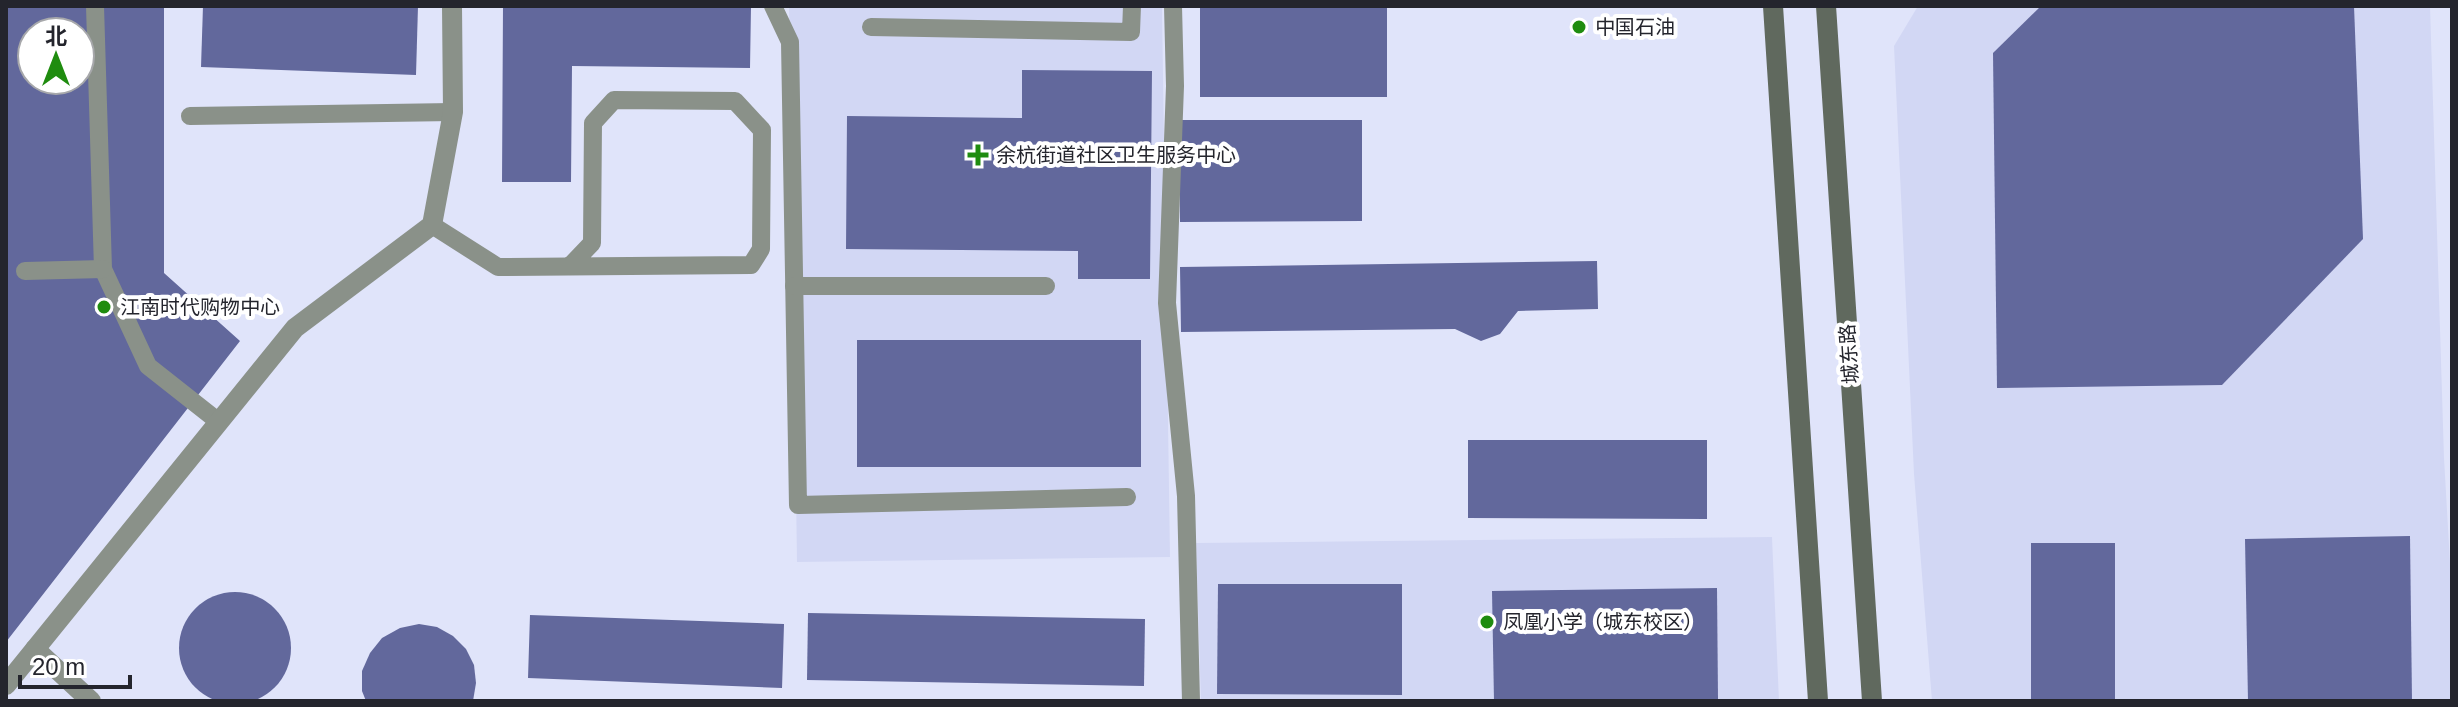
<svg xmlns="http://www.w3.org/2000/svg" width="2458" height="707" font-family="Helvetica,'Noto Sans SC',sans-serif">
  <rect width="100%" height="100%" fill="#e0e4fa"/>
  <g fill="#d2d7f4">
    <path d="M789 6H1162L1170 557 797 562Z"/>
    <path d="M1918 6H2430L2444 458 2452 598V701H1932L1914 474 1894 46Z"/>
    <path d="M1772 537 1779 701H1201L1196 543Z"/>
  </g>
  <g fill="#62689c" fill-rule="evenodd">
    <path d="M6 6H164V273L240 341 6 642ZM32 32H80V80H32Z"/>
    <path d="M203 6H418L416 75 201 67Z"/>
    <path d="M503 6H751L750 68 572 66 571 182H502Z"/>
    <rect x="1200" y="6" width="187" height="91"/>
    <path d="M2041 6H2354L2363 239 2222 385 1997 388 1993 53Z"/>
    <path d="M1022 70 1152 71 1150 279H1078V251L846 249 847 116 1022 118Z"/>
    <path d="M1179 120H1362V221L1180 222Z"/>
    <path d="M1597 261 1598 309 1518 311 1500 334 1481 341 1455 329 1181 332 1180 267Z"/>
    <rect x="857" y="340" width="284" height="127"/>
    <path d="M1468 440H1707V519L1468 518Z"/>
    <path d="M2410 536 2412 701H2248L2245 539Z"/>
    <rect x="2031" y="543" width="84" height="158"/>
    <path d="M1218 584H1402V695L1217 694Z"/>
    <path d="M1717 588 1718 699 1494 701 1492 591Z"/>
    <circle cx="235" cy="648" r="56"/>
    <path d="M808 613 1145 619 1144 686 807 680Z"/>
    <path d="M530 615 784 624 782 688 528 678Z"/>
    <path d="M419 624 437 627 453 636 466 649 474 665 476 683 473 701H366L362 691V671L370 653 382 638 400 628Z"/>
  </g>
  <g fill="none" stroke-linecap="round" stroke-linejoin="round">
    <g stroke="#8a9189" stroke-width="18">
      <path d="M95 6 103 269 148 366 219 422"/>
      <path d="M773 6 790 42 798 505 1127 497"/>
      <path d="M1173 6 1175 86 1167 303 1186 496 1191 701"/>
      <path d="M871 27 1131 32 1132 6"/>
      <path d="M190 116 453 112"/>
      <path d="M432 225 498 267 751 265 761 249 762 130 735 101 614 100 593 123 592 243 570 266"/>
      <path d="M25 271 103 269"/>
      <path d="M794 286H1046"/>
    </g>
    <g stroke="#8a9189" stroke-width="20">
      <path d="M35 649 91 701"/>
      <path d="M6 685 295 328 432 225 453 112 452 6"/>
    </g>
    <g stroke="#60695e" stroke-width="20">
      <path d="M1773 6 1818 701"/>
      <path d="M1826 6 1872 701"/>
    </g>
  </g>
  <g fill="#1f8c0f" stroke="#fff" stroke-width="3">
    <circle cx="1579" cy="27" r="8"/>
    <path d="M974 143h8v8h8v8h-8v8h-8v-8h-8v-8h8z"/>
    <circle cx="104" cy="307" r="8"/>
    <circle cx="1487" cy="622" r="8"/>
  </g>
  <g text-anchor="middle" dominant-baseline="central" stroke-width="8" stroke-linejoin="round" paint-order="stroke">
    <g font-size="20" fill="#24252d" stroke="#fff" text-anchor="start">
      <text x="1595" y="27">中国石油</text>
      <text x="996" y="155">余杭街道社区卫生服务中心</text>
      <text x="120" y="307">江南时代购物中心</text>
      <text x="1503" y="622">凤凰小学（城东校区）</text>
    </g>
    <g font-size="20" fill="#24252d" stroke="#fff">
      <text transform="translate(1849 354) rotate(-94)">城东路</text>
    </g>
  </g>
  <rect width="2458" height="707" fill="none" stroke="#24252d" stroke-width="16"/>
  <g transform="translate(56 56)"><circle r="38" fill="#ffffff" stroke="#a7a8ab" stroke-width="2"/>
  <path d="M0-6L14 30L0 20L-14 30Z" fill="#1f8c0f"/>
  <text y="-12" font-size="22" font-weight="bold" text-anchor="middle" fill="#24252d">北</text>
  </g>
  <path d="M20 675v12h110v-12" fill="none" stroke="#24252d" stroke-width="4"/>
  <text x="32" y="675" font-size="24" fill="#24252d" stroke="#ffffff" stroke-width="6" paint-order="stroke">20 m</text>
</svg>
